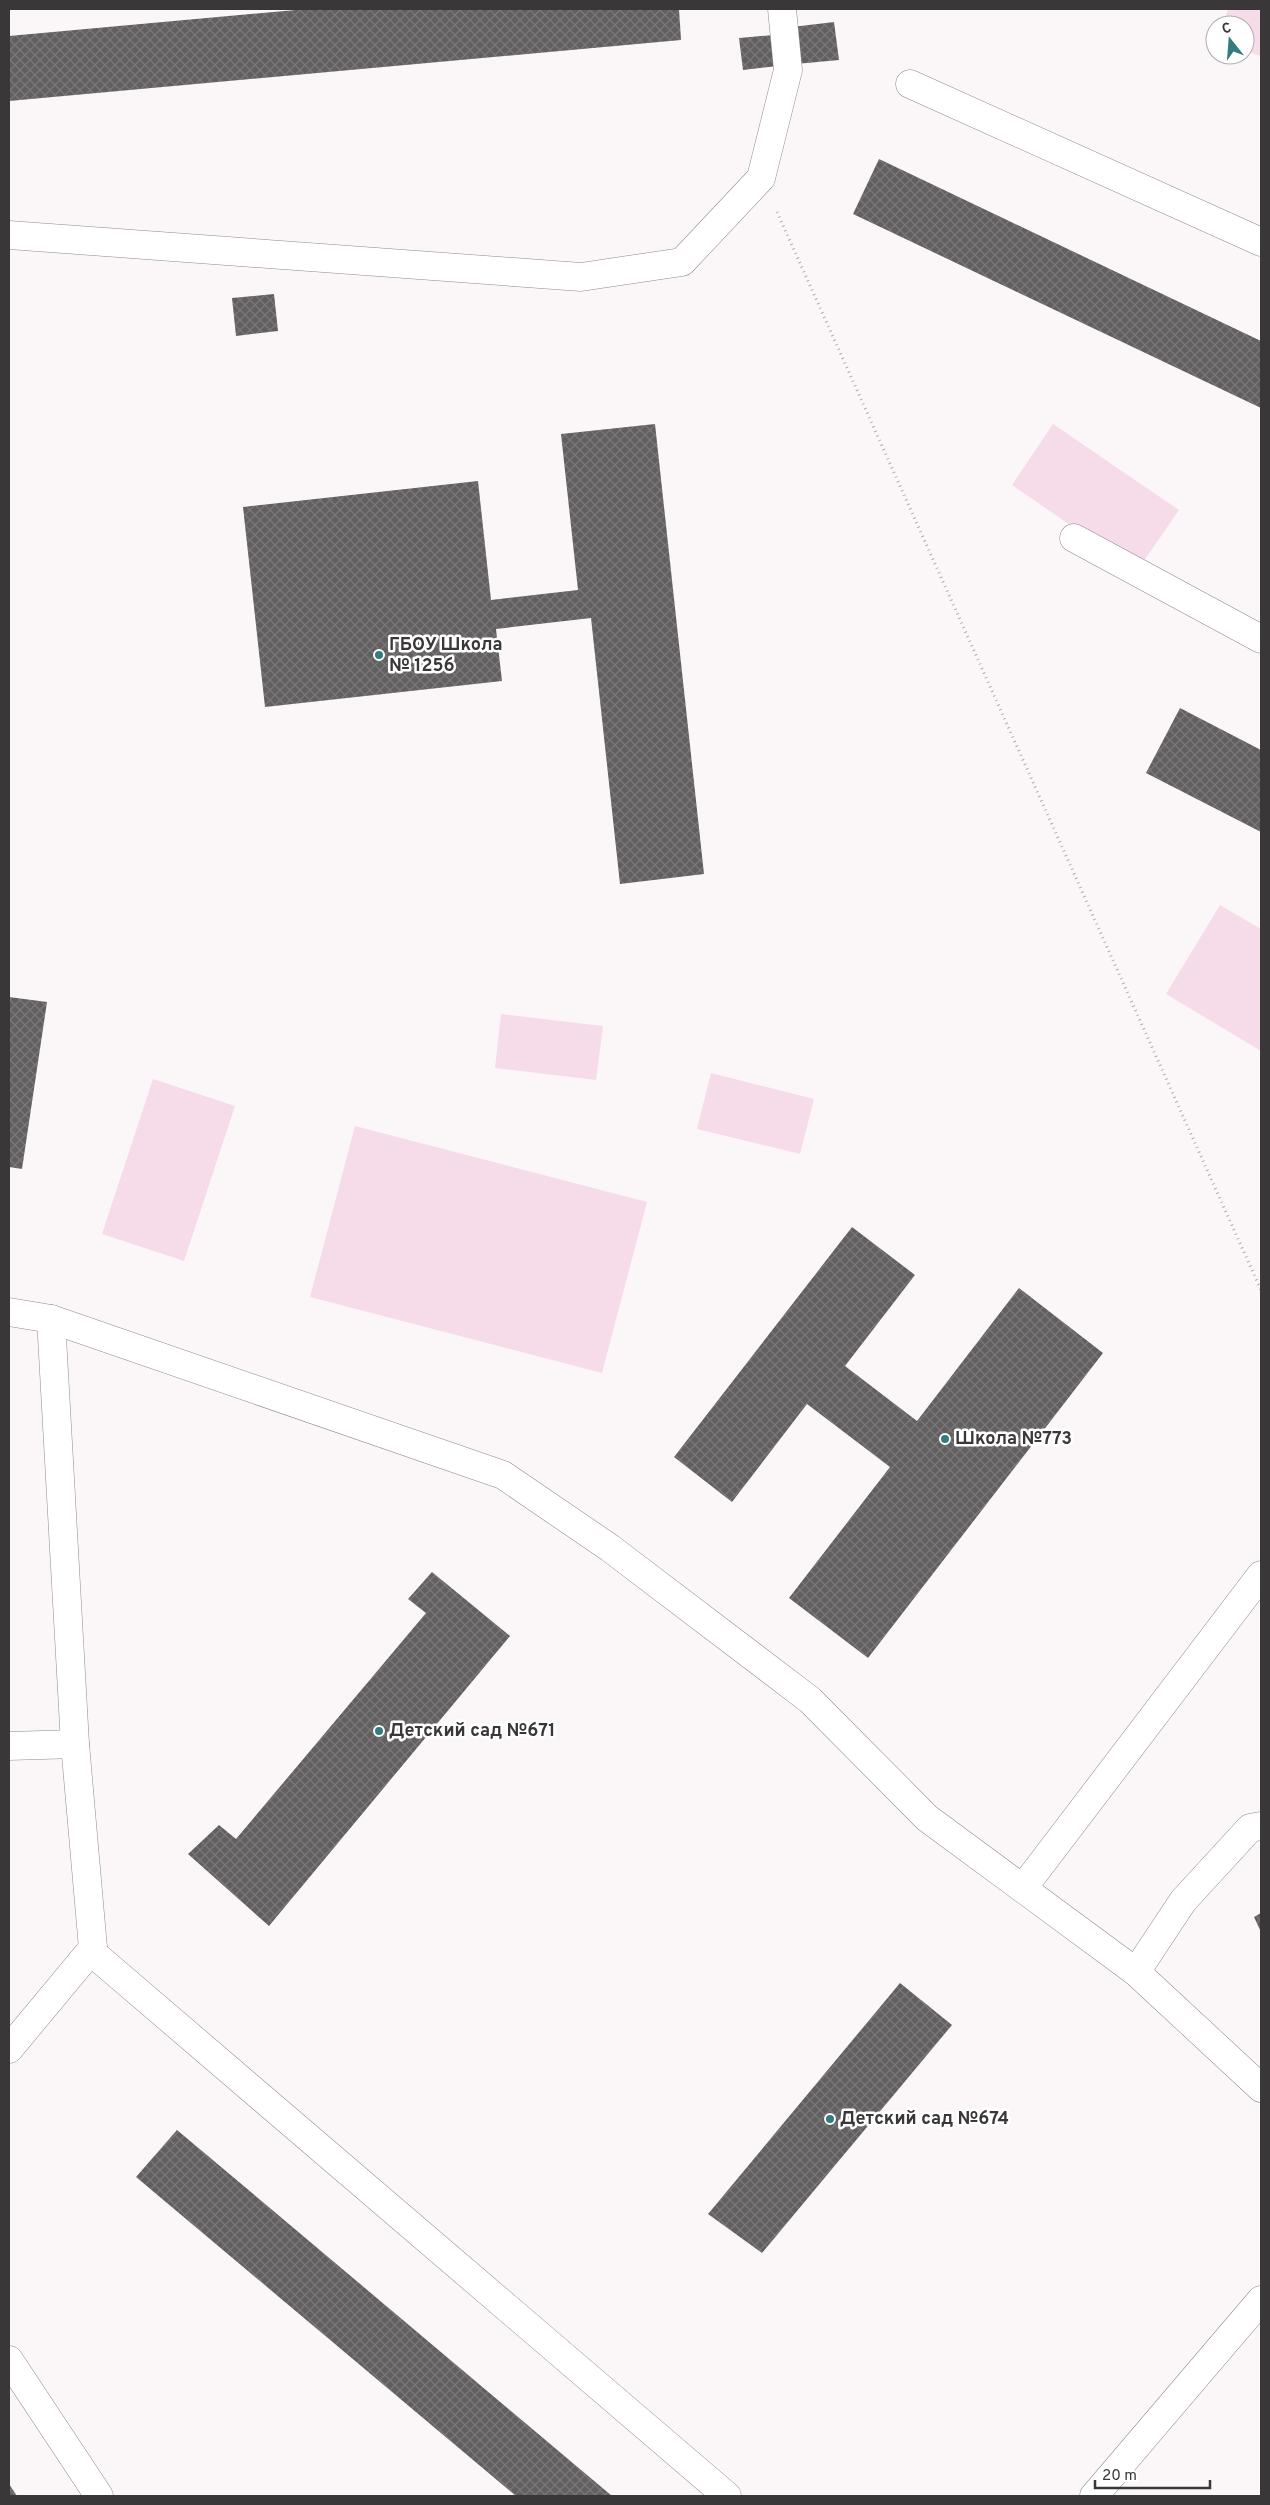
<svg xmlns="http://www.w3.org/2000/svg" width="1270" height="2505" font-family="Overpass,sans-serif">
  <defs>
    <pattern id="building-cross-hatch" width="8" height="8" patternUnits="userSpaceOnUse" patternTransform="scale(1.25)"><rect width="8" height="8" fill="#625f60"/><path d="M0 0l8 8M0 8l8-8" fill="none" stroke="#7a7879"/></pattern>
  </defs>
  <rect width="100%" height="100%" fill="#fbf7f9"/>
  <g fill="#f6dce8">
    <path d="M1228 9H1261V56L1245 51V25H1223Z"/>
    <path d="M1053 424 1179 510 1137 571 1012 485Z"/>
    <path d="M1220 905 1261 929V1051L1166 994Z"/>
    <path d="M501 1014 603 1026 596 1080 495 1068Z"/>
    <path d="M711 1073 814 1099 800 1154 697 1129Z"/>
    <path d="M153 1079 235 1106 184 1261 102 1234Z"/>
    <path d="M355 1126 647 1202 602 1373 310 1297Z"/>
  </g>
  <g fill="url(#building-cross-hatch)">
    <path d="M307 9H679L681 40 9 101V36Z"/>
    <path d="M834 22 839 60 796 64 792 27Z"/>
    <path d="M774 35 778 66 743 70 739 38Z"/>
    <path d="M879 159 1261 341V408L853 214Z"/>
    <path d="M274 294 278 331 236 336 232 298Z"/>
    <path d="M655 424 704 874 620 884 591 618 496 629 502 681 265 707 243 507 478 481 491 600 578 590 561 434Z"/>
    <path d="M1180 708 1261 750V832L1146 773Z"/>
    <path d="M9 997 47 1002 22 1169 9 1167Z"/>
    <path d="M852 1227 915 1275 845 1366 917 1421 1019 1288 1103 1353 868 1658 789 1598 890 1467 807 1404 732 1502 674 1457Z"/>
    <path d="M432 1572 510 1636 269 1926 188 1854 219 1825 236 1839 426 1613 408 1599Z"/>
    <path d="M1261 1913V1932L1254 1917Z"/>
    <path d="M900 1983 952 2025 762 2253 708 2214Z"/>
    <path d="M177 2130 258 2198 612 2496H516L136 2177Z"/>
    <path d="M9 2484 17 2496H9Z"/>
  </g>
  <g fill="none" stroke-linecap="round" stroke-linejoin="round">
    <g stroke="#8f8b8d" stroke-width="29">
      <g id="minor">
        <path d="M910 84 1261 242"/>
        <path d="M9 235 581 277 682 262 761 178 788 70 782 9"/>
        <path d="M1074 538 1261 639"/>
        <path d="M9 1312 51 1319 503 1475 610 1548 810 1700 927 1818 1136 1972 1261 2088"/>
        <path d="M9 1746 75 1744"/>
        <path d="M1023 1888 1261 1575"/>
        <path d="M93 1948 95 1955 727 2496"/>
        <path d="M1136 1972 1183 1901 1250 1828 1261 1826"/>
        <path d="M9 2049 93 1948 75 1744 51 1319"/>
        <path d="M9 2360 99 2496"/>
        <path d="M1094 2496 1261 2300"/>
      </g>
    </g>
    <path stroke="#b0adae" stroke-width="3" stroke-dasharray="1 4" stroke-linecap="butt" d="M777 212 1261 1290"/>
    <use href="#minor" stroke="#fff" stroke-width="28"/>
  </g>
  <g fill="#337c7f" stroke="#fff" stroke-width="2">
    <circle cx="379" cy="655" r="5"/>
    <circle cx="945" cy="1439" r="5"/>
    <circle cx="379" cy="1731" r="5"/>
    <circle cx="830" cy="2119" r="5"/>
  </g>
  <g text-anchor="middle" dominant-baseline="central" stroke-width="5" stroke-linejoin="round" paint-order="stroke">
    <g font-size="18" font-weight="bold" fill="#393738" stroke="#fff" text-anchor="start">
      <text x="389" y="645">ГБОУ Школа<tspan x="389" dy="21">№ 1256</tspan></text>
      <text x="955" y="1439">Школа №773</text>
      <text x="389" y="1731">Детский сад №671</text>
      <text x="840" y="2119">Детский сад №674</text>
    </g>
  </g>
  <rect width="1270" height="2505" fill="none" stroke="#393738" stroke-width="20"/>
  <g transform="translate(1230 40) rotate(343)"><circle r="24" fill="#ffffff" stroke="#b0afaf"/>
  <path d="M0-4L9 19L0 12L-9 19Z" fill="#337c7f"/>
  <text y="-8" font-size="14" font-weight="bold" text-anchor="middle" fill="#393738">С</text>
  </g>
  <path d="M1095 2480v8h115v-8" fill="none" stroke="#393738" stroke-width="2.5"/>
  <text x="1102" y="2480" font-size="15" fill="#393738" stroke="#ffffff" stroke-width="4" paint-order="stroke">20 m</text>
</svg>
